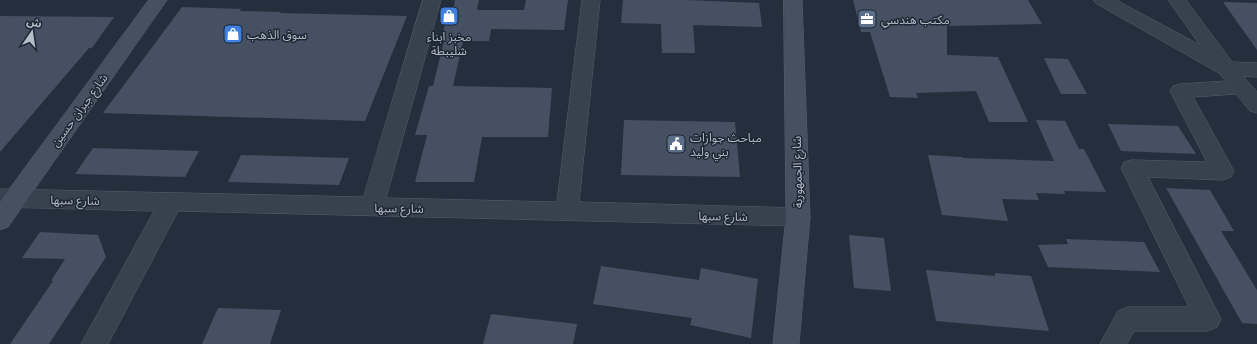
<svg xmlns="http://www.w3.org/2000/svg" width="1257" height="344" font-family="'Noto Sans','Noto Sans Arabic',sans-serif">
  <rect width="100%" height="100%" fill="#242f3e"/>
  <g fill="#455162">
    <path d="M455 0H479L477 10H524L526 0H568L564 30 491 29 489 41H463L453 86 552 88 548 137H482L474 182H415L427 135H415L429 86H433L444 41H441L448 11H453Z"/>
    <path d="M623 0H686L759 3 762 27 693 25 695 53H662L661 24 621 23Z"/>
    <path d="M853 0H1028L1042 24 947 26V55L998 57 1028 122H989L976 91 916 93 918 98 890 97 870 32H861Z"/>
    <path d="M1223 2 1257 3V50Z"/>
    <path d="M182 7 241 9 240 11 281 12 280 13 407 16 365 121 103 113Z"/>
    <path d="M0 16 114 17 92 48H89L0 152Z"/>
    <path d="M1044 58 1068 59 1087 94H1061Z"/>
    <path d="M624 120 735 122 740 177 621 175Z"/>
    <path d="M1036 120 1065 121 1079 149H1084L1106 192 1064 191 1065 194 1036 193 1039 200 1002 199 1008 221 942 215 928 155 962 157 963 158 1054 161Z"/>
    <path d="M1108 124 1178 126 1196 154 1121 151Z"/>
    <path d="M93 148 199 151 185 177 75 174Z"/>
    <path d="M241 155 349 158 339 185 228 182Z"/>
    <path d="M1166 188 1210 190 1234 231H1221L1257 290V324L1242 323Z"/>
    <path d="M40 232 98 235 106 257 49 344H10L53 281H51L65 259 22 258Z"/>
    <path d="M849 235 884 238 891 291 854 288Z"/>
    <path d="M1066 239 1144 242 1160 272 1048 267 1038 245 1068 244Z"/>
    <path d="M601 266 699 280 701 268 758 279 751 338 690 325 692 318 593 304Z"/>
    <path d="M926 270 995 276V273L1031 276 1049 331 936 321Z"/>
    <path d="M218 308 281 310 270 344H202Z"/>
    <path d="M491 314 577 324 573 344H483Z"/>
  </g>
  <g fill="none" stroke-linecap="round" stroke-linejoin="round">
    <g stroke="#565f6c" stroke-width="1">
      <g id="minor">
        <path d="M423 0H441L386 198 557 202 582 0H600L579 202 798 208 806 210 810 217 806 224 798 226 178 211 108 344H81L154 211 0 207V189L363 197Z"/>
        <path d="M1094 0H1116L1200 45 1168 0H1186L1232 62 1257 63V77L1243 76 1257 92V113L1250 111 1236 94 1193 97 1234 171 1231 177 1223 180 1148 177 1221 319 1217 327 1208 331H1134L1127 344H1100L1118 311 1127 307H1189L1121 168 1124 162 1132 160 1207 162 1170 91 1173 86 1180 84 1226 81 1219 73 1097 4Z"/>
      </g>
    </g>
    <g stroke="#565f6c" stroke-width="1">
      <g id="secondary">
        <path d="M149 0H167L8 227 0 230V202Z"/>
        <path d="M784 0H802L810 217 799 344H773L786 217Z"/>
      </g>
    </g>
    <use href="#minor" fill="#38414e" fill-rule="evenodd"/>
    <use href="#secondary" fill="#465061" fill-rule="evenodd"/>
  </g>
  <defs>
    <g id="shop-square" transform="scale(1)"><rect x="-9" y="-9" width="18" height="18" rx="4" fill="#3f7fe0" stroke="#1d2633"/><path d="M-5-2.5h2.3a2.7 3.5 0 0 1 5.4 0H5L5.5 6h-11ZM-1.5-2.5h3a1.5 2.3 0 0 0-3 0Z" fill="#fff"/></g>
    <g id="office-square" transform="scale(1)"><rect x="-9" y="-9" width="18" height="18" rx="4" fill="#5c6f8a" stroke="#1d2633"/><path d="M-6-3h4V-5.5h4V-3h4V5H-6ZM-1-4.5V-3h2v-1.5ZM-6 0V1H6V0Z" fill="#fff"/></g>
    <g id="civic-square" transform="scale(1)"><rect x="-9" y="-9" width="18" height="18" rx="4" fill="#5c6f8a" stroke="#1d2633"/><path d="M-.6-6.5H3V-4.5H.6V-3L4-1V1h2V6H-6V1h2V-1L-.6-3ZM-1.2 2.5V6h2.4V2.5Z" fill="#fff"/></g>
  </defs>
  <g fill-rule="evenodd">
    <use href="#shop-square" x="449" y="16"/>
    <use href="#office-square" x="867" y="19"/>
    <use href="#shop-square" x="233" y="34"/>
    <use href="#civic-square" x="676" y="144"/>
  </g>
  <g text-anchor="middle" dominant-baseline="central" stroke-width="3" stroke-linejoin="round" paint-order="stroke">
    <g font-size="12" fill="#b4bcc9" stroke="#1d2633" text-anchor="start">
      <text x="881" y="19">مكتب هندسي</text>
      <text x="247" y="34">سوق الذهب</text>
      <text x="449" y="36" text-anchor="middle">مخبز ابناء<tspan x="449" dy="14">شليبطة</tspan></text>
      <text x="690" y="137">مباحث جوازات<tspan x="690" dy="14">بني وليد</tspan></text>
    </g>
    <g font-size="12" fill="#b4bcc9" stroke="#1d2633">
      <text transform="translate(79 110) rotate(-54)">شارع جبران حسين</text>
      <text transform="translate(797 172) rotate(-91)">شارع الجمهورية</text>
      <text transform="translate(75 200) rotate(1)">شارع سبها</text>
      <text transform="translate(399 208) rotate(1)">شارع سبها</text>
      <text transform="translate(723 216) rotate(1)">شارع سبها</text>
    </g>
  </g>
  <g transform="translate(32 32) rotate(13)" stroke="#1d2633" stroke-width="3" paint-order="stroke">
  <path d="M0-3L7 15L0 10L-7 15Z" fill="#b4bcc9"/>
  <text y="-6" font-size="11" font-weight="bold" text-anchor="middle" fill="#b4bcc9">ش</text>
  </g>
</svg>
